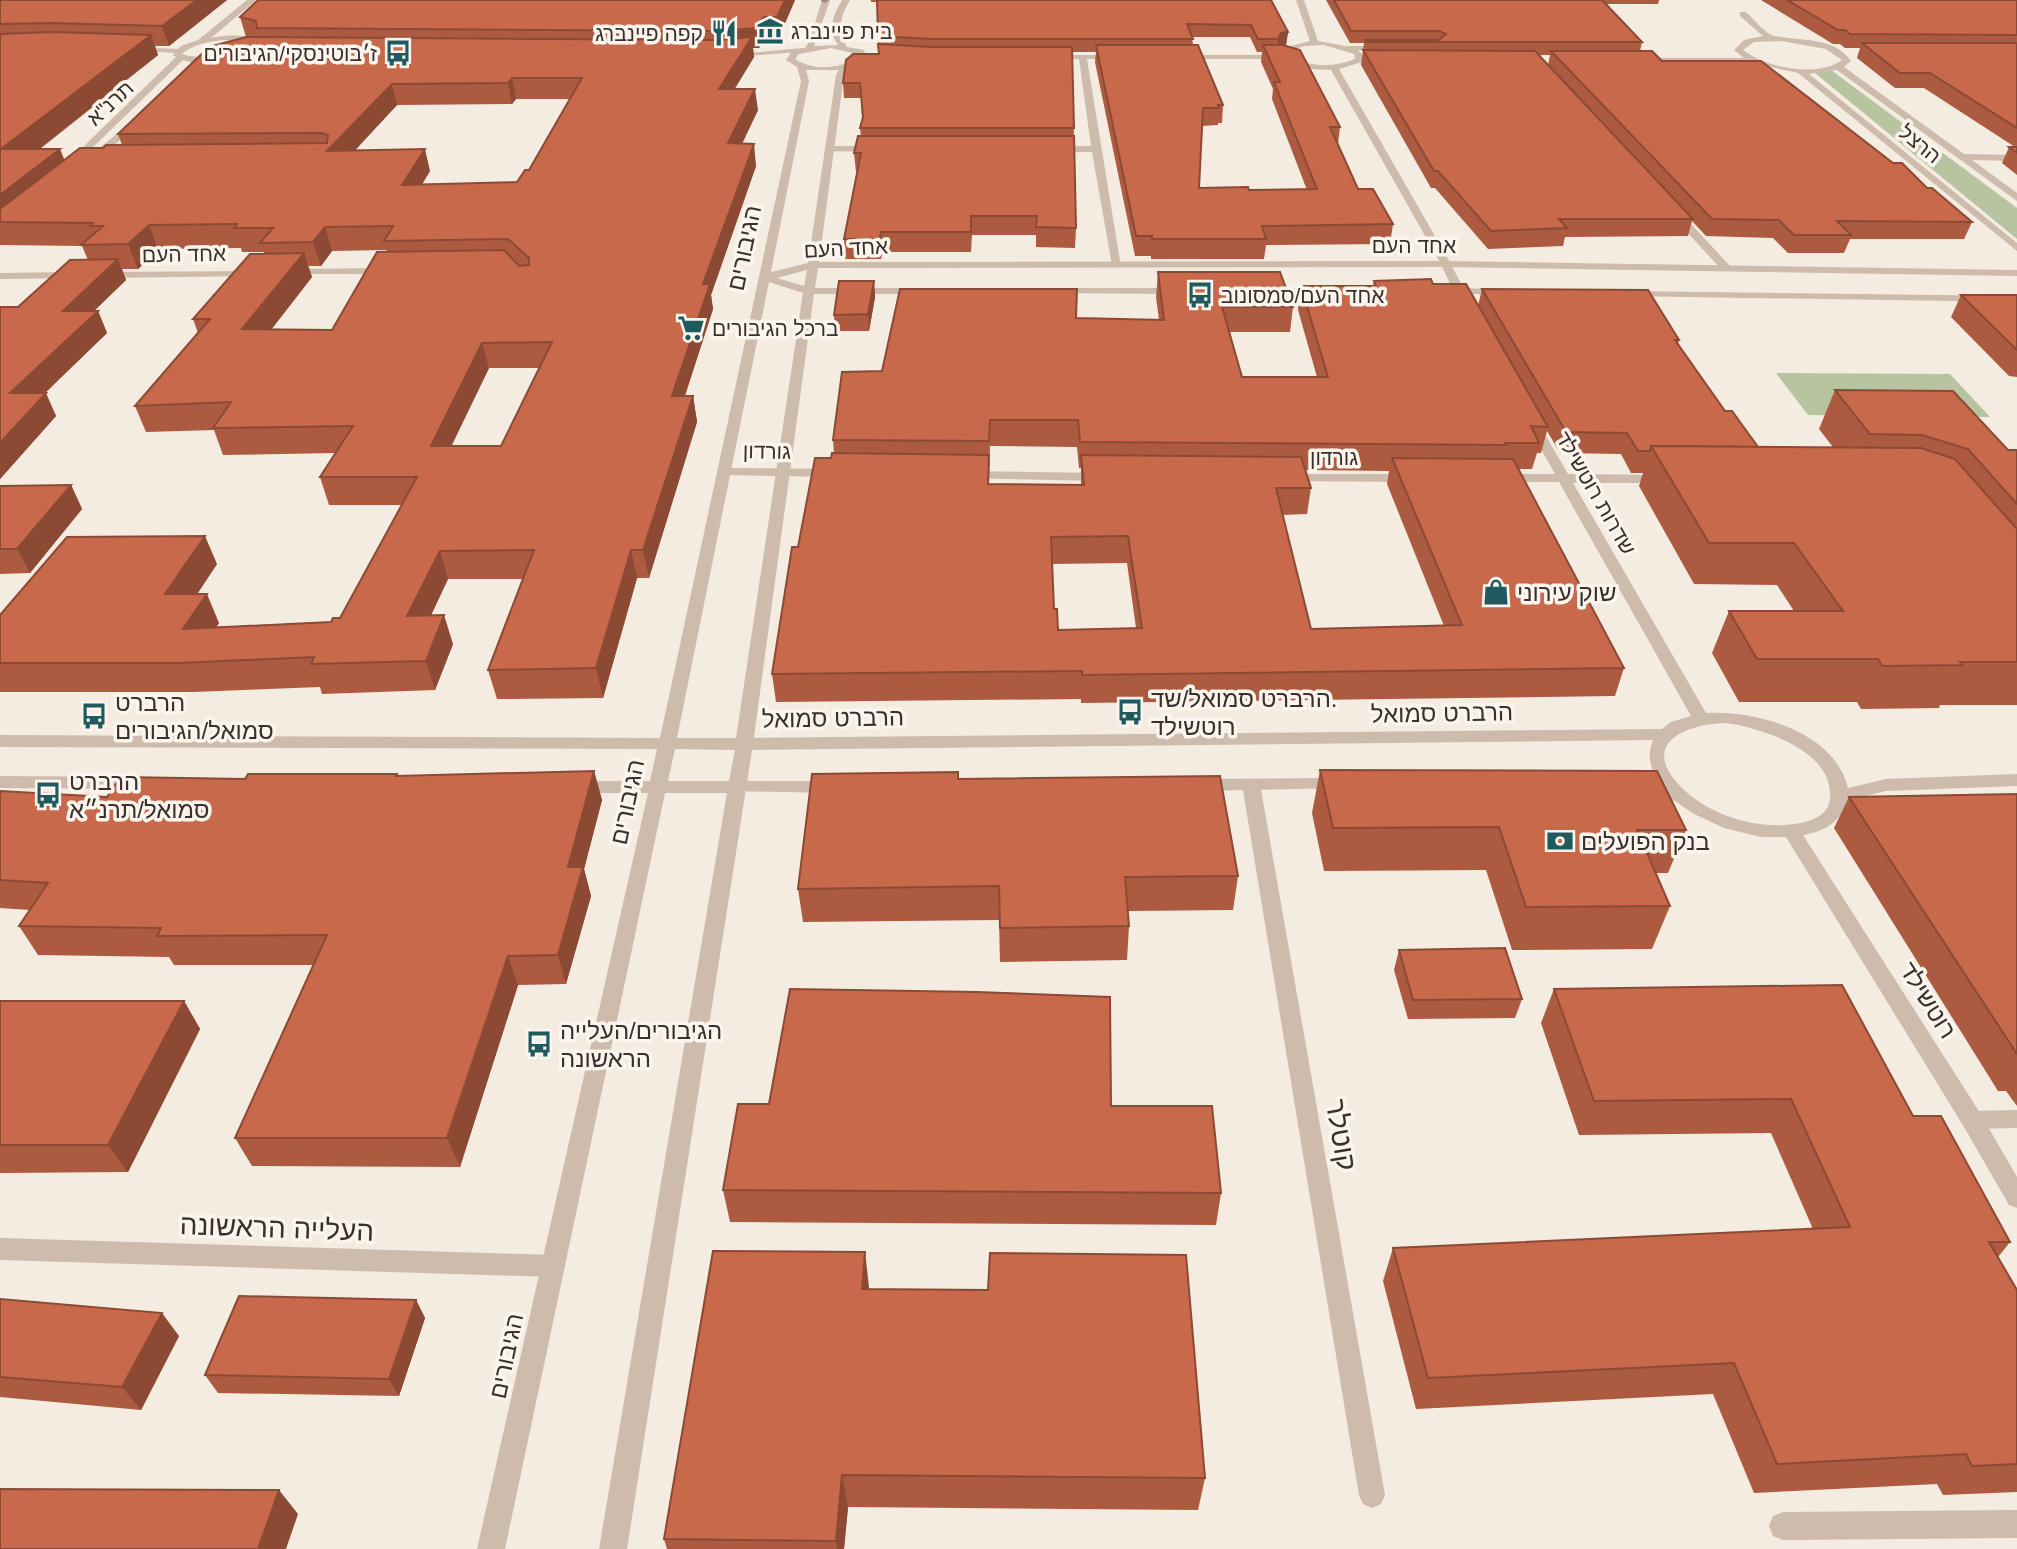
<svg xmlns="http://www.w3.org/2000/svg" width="2017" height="1549" font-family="Arial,'Noto Sans Hebrew',sans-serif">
  <rect width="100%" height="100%" fill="#f4ebe1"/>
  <g fill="#b8c4a0">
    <path d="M1831 70 2017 208V239L1815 73Z"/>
    <path d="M1776 373 1950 374 1990 417 1808 415Z"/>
  </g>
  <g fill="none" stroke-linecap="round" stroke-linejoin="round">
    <g fill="#cdbbac" fill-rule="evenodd">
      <path d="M1251 778 1260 784 1385 1495 1381 1504 1372 1508 1363 1504 1359 1495 1242 784Z"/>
      <path d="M2017 1110V1128L1972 1129 1964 1127 1961 1120 1964 1113 1972 1111Z"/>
      <path d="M2017 1510V1538L1783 1540 1773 1536 1769 1526 1773 1516 1783 1512Z"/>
    </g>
    <path fill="#cdbbac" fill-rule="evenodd" d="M130 47 179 49 183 51 179 53 133 51Z"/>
    <g fill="#cdbbac" fill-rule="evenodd">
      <path d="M247 0H256L211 38C226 35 254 32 260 48 253 48 251 44 244 42 227 37 195 42 182 54 195 59 210 55 221 61 211 66 194 64 183 60L88 152H82V148L176 57 173 55 181 46 198 40Z"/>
      <path d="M1296 0H1304L1318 41 1345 46H1385L1389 48 1385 50H1358L1364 56 1362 62 1339 69 1451 264 1472 306 1470 308 1460 306 1441 264 1331 70 1311 69 1282 59H1179L1175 57 1179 55H1279L1280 49 1310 41ZM1324 45 1354 54 1355 59C1333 68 1309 67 1288 56L1287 52 1304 46Z"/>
      <path d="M1740 12H1746C1754 19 1765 34 1775 36 1802 42 1833 36 1851 61L1844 67 1964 154 2017 155V161L1972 160 2017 193V201L1837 70 1809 74 2017 243V251L1798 73 1754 63 1639 62 1635 60 1639 58H1744L1734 50 1744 40 1763 36 1740 16ZM1781 41 1826 49 1842 60C1817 78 1766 68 1743 50L1754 42Z"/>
      <path d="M804 48 801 52 731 57 727 55Z"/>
      <path d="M1047 55H1120L1124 57 1120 59H1087L1121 267 1112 265 1092 152H1050L1045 149 1050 146H1091L1079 59H1050Z"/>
      <path d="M132 122 140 124 94 161H88V157Z"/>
      <path d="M829 146H879L884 149 879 152 826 151V147Z"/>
      <path d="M1672 212H1680L1730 266V270H1722L1672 216Z"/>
      <path d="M288 269 389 268 395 271 389 274H284L282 272Z"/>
      <path d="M260 271 262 273 256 276 102 278 96 275 102 272Z"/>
      <path d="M0 273 74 272 80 275 74 278 0 279Z"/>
      <path d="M1533 420 1539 424 1568 474 1665 475 1672 479 1665 483H1573L1706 713C1756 710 1835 732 1848 788L1886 779 2017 774V786L1886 791 1848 800C1840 822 1826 831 1803 835L1980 1113 2017 1177V1208L2009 1205 1964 1127 1786 837H1761L1724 828 1694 814 1675 801 1641 792 1638 788 1641 784 1647 782 1661 785C1651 770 1646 757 1653 740L744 750 735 744 744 738 1662 729 1671 722 1691 716 1559 482H1501L1494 478 1501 474H1555L1527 424ZM1726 723C1761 728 1828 749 1830 792 1831 799 1829 807 1824 812 1814 822 1798 824 1784 825 1748 827 1707 813 1681 787 1638 743 1686 724 1726 723Z"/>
      <path d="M724 468 836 469 843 473 836 477 719 475V469Z"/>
      <path d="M965 471 1102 473 1109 477 1102 481 960 478V472Z"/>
      <path d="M1284 474H1410L1417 478 1410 482 1279 481 1277 478Z"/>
      <path d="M1339 778 1348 784 1345 788 1199 791 1190 785 1199 779Z"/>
      <path d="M737 781H831L840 787 831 793 731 791 728 787 731 783Z"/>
      <path d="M0 1238 553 1255 561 1258 565 1266 561 1274 553 1277 0 1260Z"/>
    </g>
    <g fill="#cdbbac" fill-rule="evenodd">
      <path d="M822 0H830L814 46 838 45C827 30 833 15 842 0H850C840 17 837 30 847 47L864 50 866 59 850 68 844 75 819 262 1446 261 2017 270V276L1446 267 818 268 815 288H923L929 291 923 294H814L753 744 627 1549H599L727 793H665L505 1549H477L648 793H574L565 787 574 781H650L657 749 0 747V735L660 738 801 81 797 67 786 60 793 50 805 48 809 42ZM831 48 857 54 858 58C838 69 814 71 795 59L799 54ZM806 70H839L836 75 808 263 771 272 809 81ZM807 270 804 286 777 278ZM769 282 803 293 736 738H677ZM675 749 735 750 729 781H668Z"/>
      <path d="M1053 288H1179L1185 291 1179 294 1049 293 1047 291Z"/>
      <path d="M1263 288H1322L1328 291 1322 294 1259 293 1257 291Z"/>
      <path d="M1448 288 1504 289 1510 292 1504 295 1444 293 1442 291Z"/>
      <path d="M1627 291 2017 296V302L1623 296 1621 294Z"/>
      <path d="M0 776 140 777 149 783 140 789 0 788Z"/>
    </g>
    <path fill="#a18a7d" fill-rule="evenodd" d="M829 0 825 3 821 1V0Z"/>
  </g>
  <g fill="#ac5a40" fill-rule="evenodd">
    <path d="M0 0H227L169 46H155L158 55 40 149 64 160 103 148 122 145 118 134 246 37 240 17 258 0H795L779 37H766L759 48H753L754 57 734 89 758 110 742 144 756 166 711 295 713 309 685 396H693L697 422 649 578H637L603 698 497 699 488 670 523 579H448L431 615 453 644 435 690 322 694 320 687 193 692H0V615L217 564 197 594 219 623 216 627 331 622 340 618 402 505H329L320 477 335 453 223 455 214 430 146 432 135 406 198 333 193 319 264 254V252H242L241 248 158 249 138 269H122L126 280 94 311H98L107 333 45 393 56 416 0 479 18 307 88 260 82 246 0 245ZM516 99H570L529 170 517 182 422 184 430 171 355 150 397 105 512 104ZM386 250 387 252 332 330H271L312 277 308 266H321L332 251ZM489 368H539L501 446H451Z"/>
    <path d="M871 0H1271L1288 32 1286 45H1284L1340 127 1338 144 1358 189 1393 224 1390 244 1266 245 1264 259H1151V256H1135L1095 62 1096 52H1072L1076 228 1075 248 1036 247V235H972L971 252H882L881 259H845L844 239 857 172H856L854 153 861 136 860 128 862 118 861 98H844L843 83 879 54 877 2H871ZM1192 37H1250L1257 52H1262L1261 62 1273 89 1272 99 1307 190H1249L1199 188 1202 126 1218 125V123H1222L1223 105 1193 45Z"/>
    <path d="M1326 0H1659L1658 4H1606L1642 42 1640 51 1893 163 1972 222 1964 239H1850L1844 253H1788L1773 238 1706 236 1692 221 1688 236 1565 237 1563 246 1488 249 1435 188H1431L1361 65 1364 43H1350ZM1540 55H1550L1548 65Z"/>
    <path d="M1761 0H2017V175L2002 163 2009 147H2015L1924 88H1895L1857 58 1860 48H1845L1840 44H1833Z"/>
    <path d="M1158 272 1293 307 1290 332H1230L1242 377H1317L1298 310 1301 286H1373L1374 281 1433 284 1478 306 1482 289 1679 340 1678 344 1725 411 1758 447H1833L1819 429 1835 390 2008 450H2017V705H1940L1939 708 1861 709 1857 702H1739L1712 653 1729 611H1794L1777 585 1694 584 1639 486 1643 473H1631L1621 454 1560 453 1547 431 1541 453H1537L1532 469H1519L1624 668 1615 696 1081 703V699L776 702 772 674 798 547 831 458 834 453 833 440 882 371 1076 318 1159 320 1156 297ZM990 446 1077 447 1079 468H1081V485L989 484ZM1306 470 1389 471 1387 484 1444 626 1311 629 1282 515 1307 514 1311 488ZM1127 563 1136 628 1058 630 1054 609 1052 564Z"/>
    <path d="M874 281 875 297 869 331H835L834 315Z"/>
    <path d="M1961 295H2017V377L2009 376 1951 317Z"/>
    <path d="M71 485 82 509 30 573 0 574V486Z"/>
    <path d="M1320 770 1686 830 1668 873H1656L1670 906 1652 949 1512 950 1486 870 1324 871 1312 813Z"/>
    <path d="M594 771 602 800 584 869 591 896 566 984 518 985 460 1167 252 1166 235 1138 313 965H174L169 957 38 955 19 926 30 910 0 908V791L107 797 245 779 397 774 398 776Z"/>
    <path d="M959 779 1238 876 1233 910 1128 911 1129 926 1127 960 1000 962 999 920 803 922 798 889Z"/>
    <path d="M2017 794V1106L2006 1091H1998L1834 828 1849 797Z"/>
    <path d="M1399 950 1522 999 1515 1018 1408 1019 1394 970Z"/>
    <path d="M1554 989 1913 1116 2010 1242 1998 1257 2017 1290V1492L1943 1495 1937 1484 1754 1493 1713 1394 1416 1409 1383 1281 1393 1248 1813 1229 1771 1133 1579 1135 1541 1023Z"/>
    <path d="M0 1001H184L200 1029 128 1172 0 1173Z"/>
    <path d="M1111 1106 1221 1193 1216 1225 730 1222 723 1190Z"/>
    <path d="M869 1289 1205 1478 1198 1510 848 1507 844 1549H667L664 1539Z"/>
    <path d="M0 1299 179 1336 141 1410 0 1397Z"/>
    <path d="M416 1300 425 1318 399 1396 218 1393 205 1375Z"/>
  </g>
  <g fill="#8c4a34">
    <path d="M197 0H227L169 46 162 26Z"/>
    <path d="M785 0H795L779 37 777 17Z"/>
    <path d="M764 17 766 37 759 48H753L754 57 722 110 719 89 720 50 718 31Z"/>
    <path d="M1288 32 1286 45 1279 46 1277 52 1278 39 1281 33Z"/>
    <path d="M151 35 158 55 11 171 1 149Z"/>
    <path d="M512 78 516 99 512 104 508 83Z"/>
    <path d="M392 84 397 105 334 173 327 151Z"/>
    <path d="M755 89 758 110 731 166 728 143Z"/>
    <path d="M754 144 756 166 711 295 713 309 676 422 672 396 703 284Z"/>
    <path d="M60 149 69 171 0 222V195Z"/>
    <path d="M425 149 430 171 408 208 402 185Z"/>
    <path d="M149 225 158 249 138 269 128 244Z"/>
    <path d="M325 227 332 251 321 266 313 242Z"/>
    <path d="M881 232 882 252 881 259 880 239Z"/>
    <path d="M304 253 312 277 251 355 242 329Z"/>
    <path d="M118 259 126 280 72 332 63 311Z"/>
    <path d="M874 281 875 297 869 331 868 314Z"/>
    <path d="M98 311 107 333 21 416 10 393Z"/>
    <path d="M482 343 489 368 438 474 431 446Z"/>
    <path d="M46 393 56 416 0 479V443Z"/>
    <path d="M693 396 697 422 649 578 643 550Z"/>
    <path d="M71 485 82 509 30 573 17 549Z"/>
    <path d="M205 536 217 564 178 623 165 594Z"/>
    <path d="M631 550 637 578 603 698 596 668Z"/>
    <path d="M440 551 448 579 417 645 407 616Z"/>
    <path d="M207 594 219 623 196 658 183 629Z"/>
    <path d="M444 615 453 644 435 690 426 661Z"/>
    <path d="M594 771 602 800 584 869 591 896 566 984 558 955 568 867Z"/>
    <path d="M508 956 518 985 460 1167 447 1138Z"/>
    <path d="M184 1001 200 1029 128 1172 108 1145Z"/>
    <path d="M865 1252 869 1287 866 1324 862 1289Z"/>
    <path d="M416 1300 425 1318 399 1396 389 1379Z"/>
    <path d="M162 1313 179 1336 141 1410 122 1387Z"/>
    <path d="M842 1475 848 1507 844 1549H837L836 1541Z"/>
    <path d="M279 1490 298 1514 286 1549H258Z"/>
  </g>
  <g fill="#c8694b" stroke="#8c4a34" stroke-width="2" fill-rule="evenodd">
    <path d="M0 0H197L162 26 52 23 0 24Z"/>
    <path d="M258 0H785L777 17H764L757 28 718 31 257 28 256 21 240 17Z"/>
    <path d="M877 0H1271L1288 32 1281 33 1278 39H1258L1251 25 1187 24 1193 39H932L878 36Z"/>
    <path d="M1334 0H1602L1642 42H1367L1365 40H1439L1446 34 1439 31H1351Z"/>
    <path d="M1787 0H2017V35L1850 34 1845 30H1838Z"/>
    <path d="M52 32 151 35 1 149H60L0 195V34Z"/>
    <path d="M246 37 718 40 752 37 719 89H755L728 143 754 144 703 284H710L672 396H693L643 550H631L596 668 488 670 534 550 440 551 407 616 444 615 426 661 311 664 314 657 179 663H0V615L67 537 205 536 165 594H207L183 629 331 622 333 618H340L417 477H320L353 426 213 428 231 402 135 406 210 319H193L250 254 304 253 242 329 332 330 377 252 504 250 519 266 529 265V258L508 239 384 241 393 226 325 227 313 242 260 243 273 228H234L237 224 149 225 128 244 81 245 103 226H90L93 223 0 222V209L80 148H103L106 145 327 143 328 135 322 133 118 134 209 47ZM512 78H582L529 170H525L517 182 402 185 425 149 327 151 392 84 508 83ZM552 342 501 446H431L482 343Z"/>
    <path d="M1862 43H2017V128L1930 73H1900Z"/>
    <path d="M878 44 931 47H1072L1074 128H860L863 117 860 83H843L846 60 853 54H879Z"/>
    <path d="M1096 45H1198L1223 105H1218L1219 108H1203L1199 188 1248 187 1249 190 1317 189 1274 82H1280L1263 45H1283L1300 50 1340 127H1330L1358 189H1373L1393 224 1262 226 1266 239H1152V236H1136Z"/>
    <path d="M1363 50 1535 51 1693 219H1559L1567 228 1491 231 1438 171H1434Z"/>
    <path d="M1551 51H1652L1662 61H1761L1893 163H1902L1927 188H1932L1972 222 1837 221 1851 235H1794L1779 220 1712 219Z"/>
    <path d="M858 136H1074L1076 228 1036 227 1037 216H971V232H881L880 239H844L861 153H854Z"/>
    <path d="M2009 147H2017V153Z"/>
    <path d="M118 259 63 311H98L10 393H46L0 443V307H18L70 260Z"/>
    <path d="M1158 272H1280L1293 307H1222L1242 377H1328L1301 286H1376L1374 281 1431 279 1433 284H1466L1548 427 1531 426 1539 443H1505L1506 445 1080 442 1078 420H990L989 441 833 440 842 372 882 371 900 289H1077L1076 318 1164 320Z"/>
    <path d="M839 281H874L868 314 834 315Z"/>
    <path d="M1482 289 1648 290 1679 340H1675L1725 411H1732L1758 447 1651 446 1650 451H1638L1627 433 1566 432Z"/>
    <path d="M1961 295H2017V350Z"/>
    <path d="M1835 390 1953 391 2008 450H2017V504L1968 449 1922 435 1870 434Z"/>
    <path d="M1651 446 1921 448 1955 459 2017 529V662H1960L1962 665 1882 666 1878 659H1757L1729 611H1843L1794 543H1709Z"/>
    <path d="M832 453 989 455 988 484 1084 485 1081 455 1301 457 1311 488H1276L1311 629 1462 625 1392 458 1513 459 1624 668 1082 675V671L772 674 792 547H798L815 458H831ZM1128 536 1142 628 1058 630 1057 609H1054L1051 537Z"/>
    <path d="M71 485 17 549H0V486Z"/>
    <path d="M1320 770 1657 771 1686 830H1637L1670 906 1526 907 1499 827 1333 828Z"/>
    <path d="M594 771 568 867H583L558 955 508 956 447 1138H235L327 935 157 936 161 928 19 926 48 883 0 880V791L107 797 121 777 245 779 248 774H397L396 776Z"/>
    <path d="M958 772V779L1220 776 1238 876 1125 877 1129 926 1000 928 999 886 798 889 812 774Z"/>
    <path d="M2017 794V1054L1849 797Z"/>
    <path d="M1505 948 1522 999 1413 1000 1399 950Z"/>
    <path d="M1842 985 1913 1116H1941L2010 1242H1989L2017 1290V1464L1972 1466 1966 1454 1777 1464 1734 1363 1428 1378 1393 1248 1850 1227 1791 1099 1594 1101 1554 989Z"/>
    <path d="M790 989 977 992 1110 997 1111 1106H1212L1221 1193 723 1190 738 1104H769Z"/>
    <path d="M0 1001H184L108 1145H0Z"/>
    <path d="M713 1251 865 1252 862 1289 988 1290 990 1253 1186 1255 1205 1478 842 1475 836 1541 664 1539Z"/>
    <path d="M239 1296 416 1300 389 1379 205 1375Z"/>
    <path d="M0 1299 162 1313 122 1387 0 1377Z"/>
    <path d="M0 1489 279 1490 258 1549H0Z"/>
  </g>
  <defs>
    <g id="museum-bare" transform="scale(2.1)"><path d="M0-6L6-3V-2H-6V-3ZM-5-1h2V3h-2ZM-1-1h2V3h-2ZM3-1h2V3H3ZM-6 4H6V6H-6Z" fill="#1f5a5e" stroke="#fbf5ee" stroke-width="2.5" paint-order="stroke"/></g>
    <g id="restaurant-bare" transform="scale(2.1)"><path d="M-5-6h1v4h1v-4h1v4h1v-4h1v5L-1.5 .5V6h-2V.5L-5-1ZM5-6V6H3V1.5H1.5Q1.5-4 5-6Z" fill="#1f5a5e" stroke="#fbf5ee" stroke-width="2.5" paint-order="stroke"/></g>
    <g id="bus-bare" transform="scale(2.1)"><path d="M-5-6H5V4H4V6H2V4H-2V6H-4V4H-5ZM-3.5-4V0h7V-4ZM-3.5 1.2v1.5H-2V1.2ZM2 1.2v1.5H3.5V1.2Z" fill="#1f5a5e" stroke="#fbf5ee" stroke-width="2.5" paint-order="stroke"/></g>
    <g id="supermarket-bare" transform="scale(2.1)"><path d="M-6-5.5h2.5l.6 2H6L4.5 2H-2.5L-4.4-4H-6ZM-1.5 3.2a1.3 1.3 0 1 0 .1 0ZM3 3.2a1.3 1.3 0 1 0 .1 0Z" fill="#1f5a5e" stroke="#fbf5ee" stroke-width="2.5" paint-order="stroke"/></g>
    <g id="shop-bare" transform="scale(2.1)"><path d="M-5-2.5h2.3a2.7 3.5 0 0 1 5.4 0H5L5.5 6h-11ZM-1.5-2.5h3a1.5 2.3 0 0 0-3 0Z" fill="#1f5a5e" stroke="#fbf5ee" stroke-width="2.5" paint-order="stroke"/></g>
    <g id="bank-bare" transform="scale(2.1)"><path d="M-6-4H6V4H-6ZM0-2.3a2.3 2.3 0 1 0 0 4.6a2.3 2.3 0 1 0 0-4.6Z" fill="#1f5a5e" stroke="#fbf5ee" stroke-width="2.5" paint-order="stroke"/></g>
  </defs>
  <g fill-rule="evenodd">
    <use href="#museum-bare" x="770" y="31"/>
    <use href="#restaurant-bare" x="724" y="33"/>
    <use href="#bus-bare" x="398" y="53"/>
    <use href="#bus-bare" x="1200" y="295"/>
    <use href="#supermarket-bare" x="691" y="328"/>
    <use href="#shop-bare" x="1496" y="592"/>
    <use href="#bus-bare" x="1130" y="712"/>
    <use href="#bus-bare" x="94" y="716"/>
    <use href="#bus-bare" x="48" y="795"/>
    <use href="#bank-bare" x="1560" y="841"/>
    <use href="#bus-bare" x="539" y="1044"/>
  </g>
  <g text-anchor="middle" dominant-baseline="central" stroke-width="7" stroke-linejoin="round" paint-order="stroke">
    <g font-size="21" fill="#3b302b" stroke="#fbf5ee" text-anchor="start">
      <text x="791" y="31">בית פיינברג</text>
      <text x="703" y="33" text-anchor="end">קפה פיינברג</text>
      <text x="377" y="53" text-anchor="end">ז׳בוטינסקי/הגיבורים</text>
      <text x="1221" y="295">אחד העם/סמסונוב</text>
      <text x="712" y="328">ברכל הגיבורים</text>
    </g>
    <g font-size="21" fill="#3b302b" stroke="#fbf5ee">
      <text transform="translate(110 103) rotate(-43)">תרנ"א</text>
      <text transform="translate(1920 144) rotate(39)">הרצל</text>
      <text x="1414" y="245">אחד העם</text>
      <text transform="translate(846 248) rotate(-3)">אחד העם</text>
      <text transform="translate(184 254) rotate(-1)">אחד העם</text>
      <text transform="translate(767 451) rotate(1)">גורדון</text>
      <text x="1334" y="457">גורדון</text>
      <text transform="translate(1596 493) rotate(60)">שדרות רוטשילד</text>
    </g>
    <g font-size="24" fill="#3b302b" stroke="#fbf5ee">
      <text transform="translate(744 248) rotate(-78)">הגיבורים</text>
      <text transform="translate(1442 713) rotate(-1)">הרברט סמואל</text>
      <text transform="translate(833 718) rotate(-1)">הרברט סמואל</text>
      <text transform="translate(627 802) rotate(-78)">הגיבורים</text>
      <text transform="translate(1928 1000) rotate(58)">רוטשילד</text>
      <text transform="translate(506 1356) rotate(-78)">הגיבורים</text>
    </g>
    <g font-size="24" fill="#3b302b" stroke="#fbf5ee" text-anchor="start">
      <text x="1517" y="592">שוק עירוני</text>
      <text x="1151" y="698">הרברט סמואל/שד.<tspan x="1151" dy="28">רוטשילד</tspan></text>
      <text x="115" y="702">הרברט<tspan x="115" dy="28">סמואל/הגיבורים</tspan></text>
      <text x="69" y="781">הרברט<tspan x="69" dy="28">סמואל/תרנ״א</tspan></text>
      <text x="1581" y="841">בנק הפועלים</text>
      <text x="560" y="1030">הגיבורים/העלייה<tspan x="560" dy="28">הראשונה</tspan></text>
    </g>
    <g font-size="28" fill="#3b302b" stroke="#fbf5ee">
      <text transform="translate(1341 1135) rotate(80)">קוטלר</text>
      <text transform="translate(277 1228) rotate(2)">העלייה הראשונה</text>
    </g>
  </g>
</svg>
